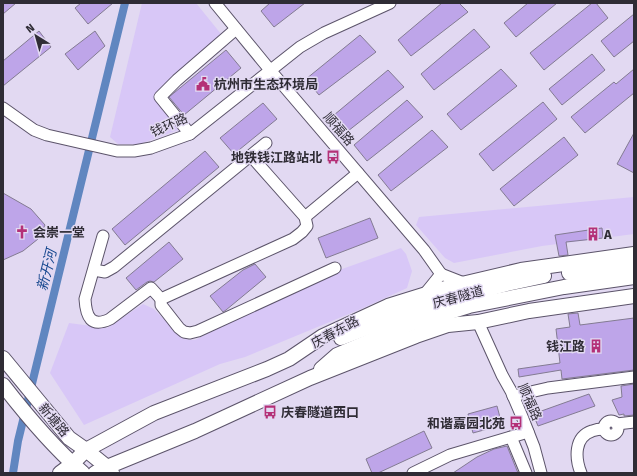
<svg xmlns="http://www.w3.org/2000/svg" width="637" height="476" font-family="'Fira Sans','Noto Sans SC',sans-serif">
  <rect width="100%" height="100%" fill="#e2d9f2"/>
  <g fill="#d8c7f7">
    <path d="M142 3H196L221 34 155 93 178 130 140 144H118L110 137Z"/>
    <path d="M634 197V234L542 246 454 263 445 258 416 225 419 217Z"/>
    <path d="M401 248 406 254 412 271 407 288 361 309 245 357 220 364 84 425 50 373 69 323 107 328 143 304 154 309 183 339 195 340 331 273Z"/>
  </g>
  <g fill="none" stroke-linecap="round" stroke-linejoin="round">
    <path stroke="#6086c0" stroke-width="8" d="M13 473 18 441 125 3"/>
  </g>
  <g fill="#bea5e9" stroke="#837b92">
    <path d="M3 3H16L3 14Z"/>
    <path d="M81 3H113L88 24 75 8Z"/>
    <path d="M270 3H305L274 27 261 11Z"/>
    <path d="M442 3H459L468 12 411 56 398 40Z"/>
    <path d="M528 3H557L516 37 504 23Z"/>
    <path d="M592 3H596L608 18 544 70 530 53Z"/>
    <path d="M634 14V41L614 57 601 41Z"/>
    <path d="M474 29 490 47 434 90 421 74Z"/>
    <path d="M39 31 51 47 3 86V61Z"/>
    <path d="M95 31 105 46 78 70 65 54Z"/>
    <path d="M360 35 376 52 319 95 306 79Z"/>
    <path d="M226 50 241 68 184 115 169 97Z"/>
    <path d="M592 54 605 70 562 105 549 89Z"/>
    <path d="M501 69 517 86 461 130 447 114Z"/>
    <path d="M634 69V93L585 133 571 117 614 82 616 84Z"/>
    <path d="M388 70 404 87 348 131 334 115Z"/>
    <path d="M407 100 423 117 367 161 354 145Z"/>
    <path d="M543 102 557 119 493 171 479 154Z"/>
    <path d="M263 103 277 119 234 154 220 138Z"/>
    <path d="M432 130 448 147 391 191 378 175Z"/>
    <path d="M634 133V173L617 164Z"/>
    <path d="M564 137 578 155 514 206 500 189Z"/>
    <path d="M205 151 219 167 125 245 112 229Z"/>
    <path d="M3 193 31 209 45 225 38 239 23 251 3 260Z"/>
    <path d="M370 218 378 238 326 258 318 238Z"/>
    <path d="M602 228 603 238 566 242 568 255 559 256 555 235Z"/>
    <path d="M169 242 183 259 154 282 150 281 147 282 136 290 126 278Z"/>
    <path d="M255 264 266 277 226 310 223 312 210 296 243 270Z"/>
    <path d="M578 313 580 325 634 318V370L562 379 561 370 519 377 518 369 560 363 556 329 570 327 568 314Z"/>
    <path d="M634 384V415L624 416V414L619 415 612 400 622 397 621 386Z"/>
    <path d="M589 394 595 406 538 426 533 414Z"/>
    <path d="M497 406 502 425 473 433 468 414Z"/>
    <path d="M424 431 432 448 378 473H372L366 459Z"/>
    <path d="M507 446 518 473H453L477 457 494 449Z"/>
  </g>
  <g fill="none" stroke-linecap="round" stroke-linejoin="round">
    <g stroke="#5c546a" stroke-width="13">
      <g id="minor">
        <path d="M215 3 270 70 424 250 441 274"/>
        <path d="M3 108 34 130 47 135 117 151H134L151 148 190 134 300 47 324 33 390 3"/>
        <path d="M190 134 160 97 177 80 236 29"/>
        <path d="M305 217 358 173"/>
        <path d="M103 236 85 299C86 317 91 328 110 319L151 288 161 299 293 239 302 232 307 226 305 217 251 156"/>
        <path d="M94 270 105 272 114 267 266 143"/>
        <path d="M441 274 464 283"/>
        <path d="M424 295 441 274"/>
        <path d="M161 299V305L179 328 184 332 190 333 198 331 335 268"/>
        <path d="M478 322 502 375 511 391 523 419 534 447 541 473"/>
        <path d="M513 396 548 388 634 377"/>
        <circle cx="611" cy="428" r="7"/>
        <path d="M617 424 634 422"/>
        <path d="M511 437 526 473"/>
        <path d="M413 473 450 455 528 432"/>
        <path d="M581 473C575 458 574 437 592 431 597 429 599 429 604 429"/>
      </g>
    </g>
    <g stroke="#5c546a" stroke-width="16">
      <g id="major">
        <path d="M569 273 634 266"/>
        <path d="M341 338 421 307 507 284 544 276"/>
        <path d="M3 358 69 438 86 450 107 467 112 473"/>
        <path d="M321 369 337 355 410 324 469 306 564 287 634 277"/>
        <path d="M3 385C27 416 53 447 83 473"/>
        <path d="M60 473 72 464 86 450 154 413 267 369 289 359 323 336 388 306 449 287 521 270 634 254"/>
        <path d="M95 473 107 467 195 431 310 378 416 336 448 325 478 322 529 311 634 296"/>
      </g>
    </g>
    <use href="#minor" stroke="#fff" stroke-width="11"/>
    <use href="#major" stroke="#fff" stroke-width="14"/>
  </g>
  <defs>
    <g id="civic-bare" transform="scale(1.08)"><path d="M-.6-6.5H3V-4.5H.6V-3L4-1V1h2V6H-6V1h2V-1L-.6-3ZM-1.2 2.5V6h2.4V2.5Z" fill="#b43077" stroke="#e2d9f2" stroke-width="2.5" paint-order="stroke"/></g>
    <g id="bus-bare" transform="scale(1.08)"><path d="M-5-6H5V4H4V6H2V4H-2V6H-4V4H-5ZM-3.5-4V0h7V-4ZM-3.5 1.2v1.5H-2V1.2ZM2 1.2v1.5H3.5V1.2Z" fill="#b43077" stroke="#e2d9f2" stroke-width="2.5" paint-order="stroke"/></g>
    <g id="church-bare" transform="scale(1.08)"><path d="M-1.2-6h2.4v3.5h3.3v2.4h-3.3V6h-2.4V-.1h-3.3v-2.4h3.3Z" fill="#b43077" stroke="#e2d9f2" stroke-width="2.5" paint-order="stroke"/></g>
    <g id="building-bare" transform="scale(1.08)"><path d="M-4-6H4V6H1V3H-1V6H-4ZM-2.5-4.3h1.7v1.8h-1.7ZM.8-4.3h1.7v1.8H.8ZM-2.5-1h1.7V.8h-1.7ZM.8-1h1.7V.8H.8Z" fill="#b43077" stroke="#e2d9f2" stroke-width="2.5" paint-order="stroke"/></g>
  </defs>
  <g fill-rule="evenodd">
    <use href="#civic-bare" x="203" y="84"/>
    <use href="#bus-bare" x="333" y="157"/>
    <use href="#church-bare" x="22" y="232"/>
    <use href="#building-bare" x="593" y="234"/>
    <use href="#building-bare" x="596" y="346"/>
    <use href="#bus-bare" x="270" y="412"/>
    <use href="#bus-bare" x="516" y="423"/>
  </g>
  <g text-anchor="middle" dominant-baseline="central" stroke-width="3" stroke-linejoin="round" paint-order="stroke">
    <g font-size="13" font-weight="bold" fill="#2f2c35" stroke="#e2d9f2" text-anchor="start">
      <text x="214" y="84">杭州市生态环境局</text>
      <text x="322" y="157" text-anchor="end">地铁钱江路站北</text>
      <text x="33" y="232">会崇一堂</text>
      <text x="604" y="234">A</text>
      <text x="585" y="346" text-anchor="end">钱江路</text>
      <text x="281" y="412">庆春隧道西口</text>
      <text x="505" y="423" text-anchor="end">和谐嘉园北苑</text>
    </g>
    <g font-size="13" fill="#2f2c35" stroke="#e2d9f2">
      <text transform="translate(169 125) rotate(-24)">钱环路</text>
      <text transform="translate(339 129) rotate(49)">顺福路</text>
      <text transform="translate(458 297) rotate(-15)">庆春隧道</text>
      <text transform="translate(335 332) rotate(-28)">庆春东路</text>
      <text transform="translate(530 402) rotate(66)">顺福路</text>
      <text transform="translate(54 420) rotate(50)">新塘路</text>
    </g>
    <g font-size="14" font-style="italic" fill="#18488f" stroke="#e2d9f2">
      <text transform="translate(47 270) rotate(-76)">新开河</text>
    </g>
  </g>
  <rect width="637" height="476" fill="none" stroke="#2f2c35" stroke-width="8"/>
  <g transform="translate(36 36) rotate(323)" stroke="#e2d9f2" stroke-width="3" paint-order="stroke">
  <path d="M0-3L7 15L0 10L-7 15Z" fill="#2f2c35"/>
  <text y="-6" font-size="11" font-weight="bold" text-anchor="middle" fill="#2f2c35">N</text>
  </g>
</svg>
